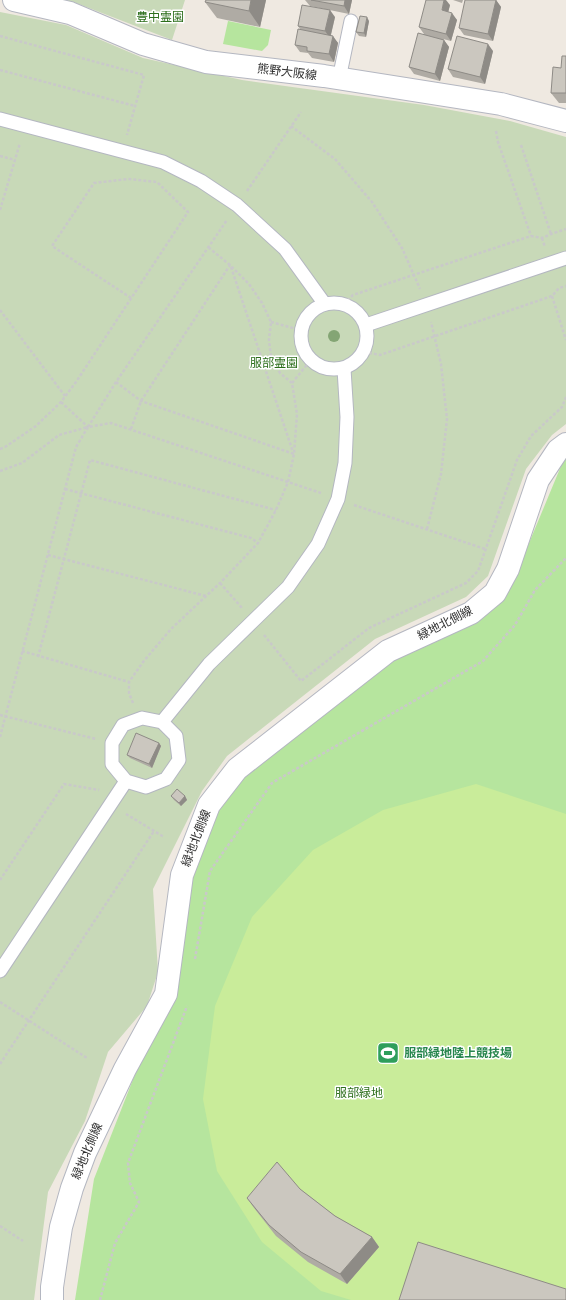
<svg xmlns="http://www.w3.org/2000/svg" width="566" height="1300" font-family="'Fira Sans Condensed','Noto Sans JP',sans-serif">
  <rect width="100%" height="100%" fill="#efe9e1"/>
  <g fill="#b6e59e">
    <path d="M228 21 271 30 268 45 262 51 223 44Z"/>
    <path d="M566 454V1300H75L94 1179 161 1008 187 875 227 795 308 715 381 665 479 615 522 560Z"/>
  </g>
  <g fill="#c8d9b8">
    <path d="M66 0H185L172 40 76 3Z"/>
    <path d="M0 12 66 25 143 58 242 80 424 105 510 121 566 137V424L552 435 526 469 488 576 466 597 375 639 227 756 202 791 153 889 158 972 147 1006 108 1052 85 1121 48 1192 34 1300H0Z"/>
  </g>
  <path fill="#c9ec9a" d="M476 784 566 814V1300H351L321 1291 262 1242 217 1171 203 1099 215 1006 252 917 313 850 383 810Z"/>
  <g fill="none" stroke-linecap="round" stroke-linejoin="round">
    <g stroke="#b4b7c1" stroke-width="15">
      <g id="service">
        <path d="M339 79 351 21"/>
        <path d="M0 119 163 162 201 181 237 205 285 249 324 303"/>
        <circle cx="334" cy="336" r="33"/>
        <path d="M366 325 566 258"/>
        <path d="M142 718 162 722 176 736 179 760 166 779 146 787 126 781 112 764V743L123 725Z"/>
        <path d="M162 722 209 664 288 587 318 544 338 499 345 463 347 417 344 369"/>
        <path d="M0 971 126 781"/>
      </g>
    </g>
    <g stroke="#b4b7c1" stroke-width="24">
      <path id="tertiary" d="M52 1300V1287L61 1227 72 1188 85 1153 125 1069 166 994 182 875 209 805 237 769 388 651 471 613 495 593 508 569 538 480 558 450 566 444"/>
    </g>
    <g stroke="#b4b7c1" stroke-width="24">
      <path id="secondary" d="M14 0 70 13 143 44 206 62 324 76 501 104 566 121"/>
    </g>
    <g stroke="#c9c9c9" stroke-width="2.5" stroke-dasharray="3 2" stroke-linecap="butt">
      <path d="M0 36 144 75 127 135"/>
      <path d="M0 70 135 106"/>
      <path d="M291 126 335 159 372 202 402 248 420 289"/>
      <path d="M496 131 498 142 531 236"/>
      <path d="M521 145 551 234"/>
      <path d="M0 156 15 160"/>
      <path d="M247 191 301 112"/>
      <path d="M0 210 20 143"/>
      <path d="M542 238 545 247"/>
      <path d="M231 267 293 452"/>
      <path d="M552 296 566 340"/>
      <path d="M344 304 353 295 531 236 542 238 551 234 566 229"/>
      <path d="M0 310 65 396"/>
      <path d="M271 322 300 330"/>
      <path d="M364 352 380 355 552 296 559 288 566 286"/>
      <path d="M263 360 271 357"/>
      <path d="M116 382 141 401 294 454"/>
      <path d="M292 383 310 361"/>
      <path d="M61 402 88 427"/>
      <path d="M131 429 141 401 230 265"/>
      <path d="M0 449 5 447 36 426 61 402 76 382 188 212 157 182 128 179 94 183 52 246 131 298"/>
      <path d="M0 471 22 463 59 435 88 427 116 382 227 220"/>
      <path d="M65 489 251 538 258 543"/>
      <path d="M354 505 485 549"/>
      <path d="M427 529 441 474 447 419 441 364 431 322"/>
      <path d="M48 555 206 596"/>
      <path d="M220 583 242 608"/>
      <path d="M264 635 301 681 369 628 466 583 478 571 517 460 531 436 562 407 566 397"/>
      <path d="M22 651 129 682"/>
      <path d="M38 657 90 460 276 510"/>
      <path d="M133 703 129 693V682L143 662 171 629 220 583 258 543 276 510 288 482 294 454 297 414 292 383 280 373 271 357 269 340 271 322 262 303 249 284 230 265 208 247"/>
      <path d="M0 715 96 739"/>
      <path d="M0 737 76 447 88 427 111 423 321 493"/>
      <path d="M126 814 164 837"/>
      <path d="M0 880 64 784 99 790"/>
      <path d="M195 959 210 871 272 783 483 661 515 625 535 590 566 558"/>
      <path d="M0 1002 87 1058"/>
      <path d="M0 1064 154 831"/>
      <path d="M0 1226 23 1241"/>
      <path d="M100 1300 115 1243 139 1202 130 1183 128 1163 187 1006"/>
    </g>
    <use href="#service" stroke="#fff" stroke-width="13"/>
    <use href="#tertiary" stroke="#fff" stroke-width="22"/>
    <use href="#secondary" stroke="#fff" stroke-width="22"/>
  </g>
  <circle fill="#84a574" cx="334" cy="336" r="6"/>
  <g fill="#afaba4">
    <path d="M206 0H266L260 27 217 18 205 2Z"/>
    <path d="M305 0H352L349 14 310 6Z"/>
    <path d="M453 0H463L462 3Z"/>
    <path d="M496 0 501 7 493 41 464 35 459 28Z"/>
    <path d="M450 5 448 12 457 20 451 41 443 39 449 47 440 81 414 74 409 67 424 34 419 27Z"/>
    <path d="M335 17 331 35 338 43 334 62 312 58 308 53 300 52 295 45 300 29 298 26Z"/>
    <path d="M369 21 366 37 359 36 356 32Z"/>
    <path d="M493 51 485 84 453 77 448 69Z"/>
    <path d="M566 56V103H559L551 93Z"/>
    <path d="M159 743 161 746 152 768 130 758 127 755Z"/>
    <path d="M171 796H185L187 800 181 806 174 800Z"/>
    <path d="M300 1189 335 1216 372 1237 379 1247 347 1284 308 1262 276 1236 254 1208 247 1198Z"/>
  </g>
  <g fill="#8e8b86">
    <path d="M251 0H266L260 27 249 11Z"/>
    <path d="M345 0H352L349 14 344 6Z"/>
    <path d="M444 0H446L450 5 447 17 442 10Z"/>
    <path d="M496 0 501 7 493 41 488 34Z"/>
    <path d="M330 10 335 17 330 38 325 31Z"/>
    <path d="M452 13 457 20 451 41 446 34Z"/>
    <path d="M367 17 369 21 366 37 364 33Z"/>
    <path d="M333 36 338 43 334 62 329 54Z"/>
    <path d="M444 40 449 47 440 81 435 74Z"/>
    <path d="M488 44 493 51 485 84 480 77Z"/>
    <path d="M159 743 161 746 152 768 149 764Z"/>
    <path d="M185 796 187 800 181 806 179 803Z"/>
    <path d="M372 1237 379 1247 347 1284 340 1274Z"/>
  </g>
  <g fill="#cbc7bf" stroke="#8e8b86">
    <path d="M206 0H251L249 11 205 2Z"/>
    <path d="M311 0H345L344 6Z"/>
    <path d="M426 0H444L442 10 452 13 446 34 419 27Z"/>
    <path d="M465 0H496L488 34 459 28Z"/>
    <path d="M302 5 330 10 325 31 298 26Z"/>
    <path d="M360 16 367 17 364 33 356 32Z"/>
    <path d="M298 29 333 36 329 54 307 51V47L295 45Z"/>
    <path d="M418 33 444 40 435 74 409 67Z"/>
    <path d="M457 36 488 44 480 77 448 69Z"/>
    <path d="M562 56H566V93H551L553 67 561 68Z"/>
    <path d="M136 733 159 743 149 764 127 755Z"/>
    <path d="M177 789 185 796 179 803 171 796Z"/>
    <path d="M277 1162 300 1189 335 1216 372 1237 340 1274 301 1252 269 1225 247 1198Z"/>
    <path d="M418 1242 566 1289V1300H399Z"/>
  </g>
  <defs>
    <g id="stadium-square" transform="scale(1.15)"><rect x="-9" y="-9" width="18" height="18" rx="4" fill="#2e9e5b" stroke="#fff"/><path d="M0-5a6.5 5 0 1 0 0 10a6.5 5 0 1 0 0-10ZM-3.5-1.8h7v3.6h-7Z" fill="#fff"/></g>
  </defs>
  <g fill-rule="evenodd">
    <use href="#stadium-square" x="388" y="1053"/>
  </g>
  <g text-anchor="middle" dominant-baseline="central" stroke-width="3" stroke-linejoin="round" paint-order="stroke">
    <g font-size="12" fill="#2c6e1b" stroke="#fff">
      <text x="160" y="17">豊中霊園</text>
      <text x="274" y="363">服部霊園</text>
      <text x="359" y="1093">服部緑地</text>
    </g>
    <g font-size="12" fill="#2e2e2e" stroke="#fff">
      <text transform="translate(287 72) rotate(7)">熊野大阪線</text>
      <text transform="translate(445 623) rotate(-27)">緑地北側線</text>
      <text transform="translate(196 838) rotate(-69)">緑地北側線</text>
      <text transform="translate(87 1151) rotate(-67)">緑地北側線</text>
    </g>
    <g font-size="12" font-weight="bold" fill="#27864d" stroke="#fff" text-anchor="start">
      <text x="404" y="1053">服部緑地陸上競技場</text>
    </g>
  </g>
</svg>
